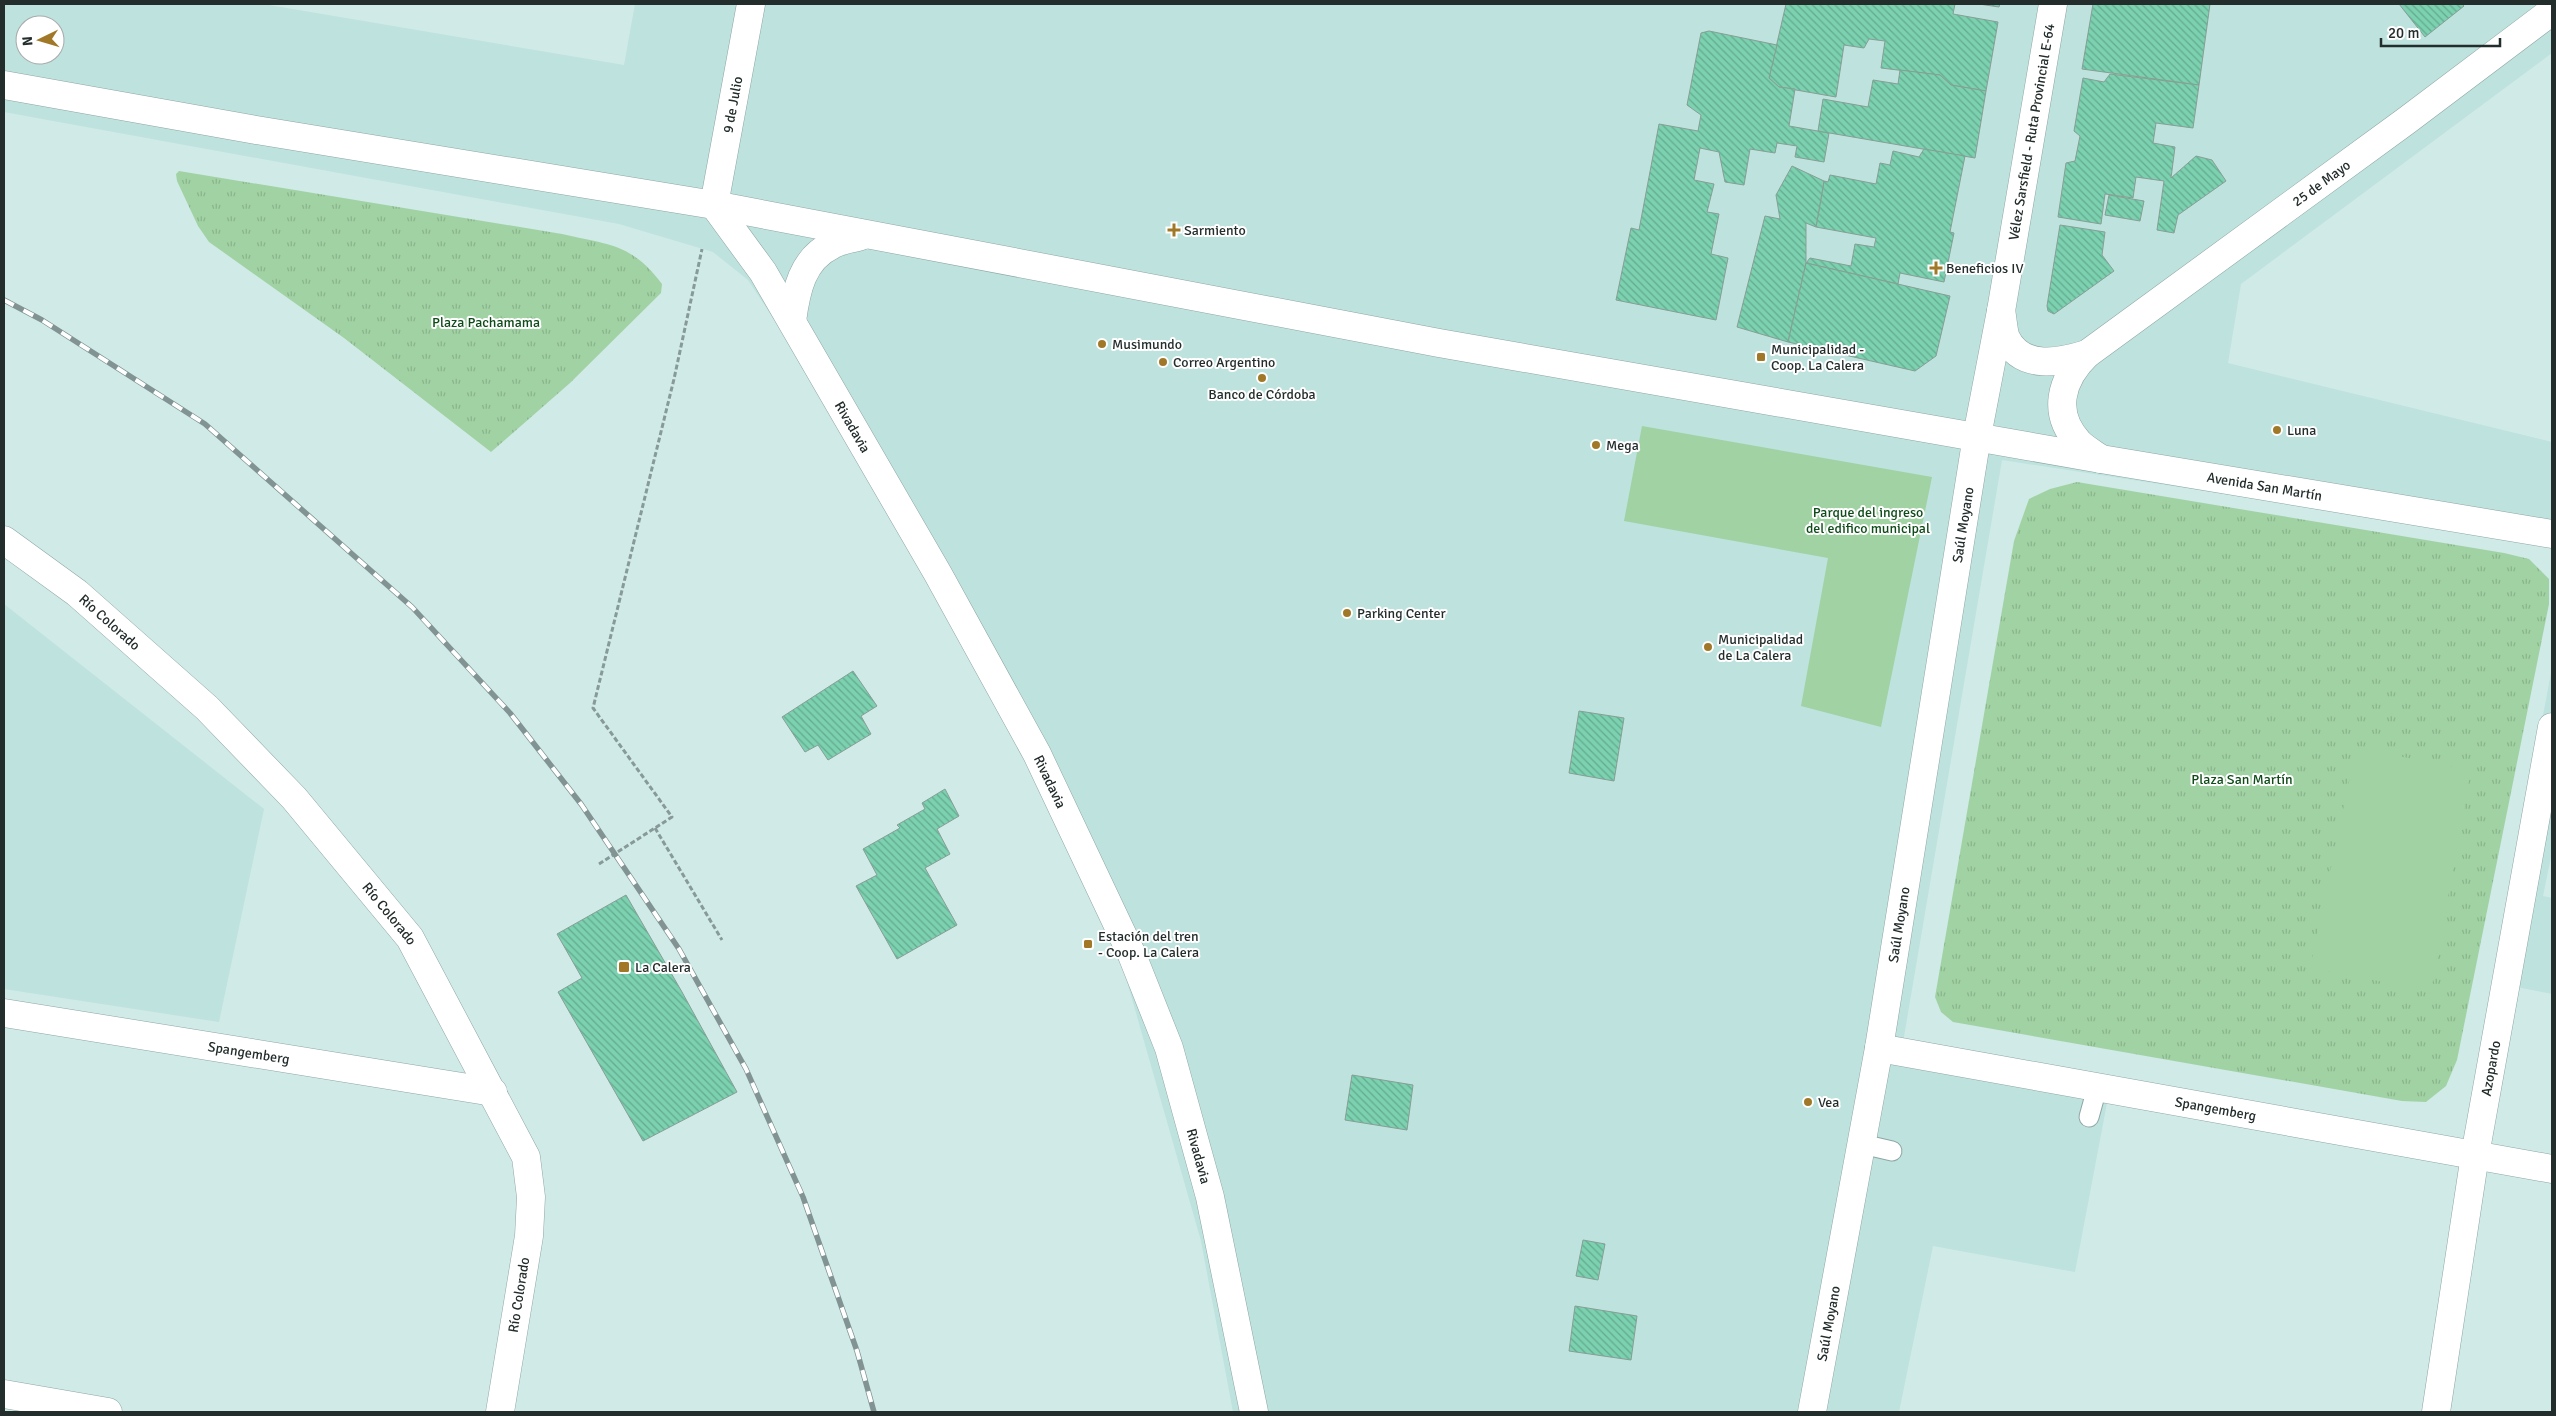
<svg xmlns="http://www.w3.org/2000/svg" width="2556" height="1416" font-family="Signika,sans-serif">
  <defs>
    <pattern id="grass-tufts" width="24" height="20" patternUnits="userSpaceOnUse" patternTransform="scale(1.25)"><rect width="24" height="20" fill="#a1d2a3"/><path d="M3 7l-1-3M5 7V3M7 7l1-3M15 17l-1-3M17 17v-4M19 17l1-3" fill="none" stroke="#8ab58c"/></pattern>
    <pattern id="building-back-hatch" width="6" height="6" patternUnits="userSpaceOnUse" patternTransform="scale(1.25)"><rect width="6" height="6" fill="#7bd1b0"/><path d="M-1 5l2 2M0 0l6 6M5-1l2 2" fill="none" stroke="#64aa8f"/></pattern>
  </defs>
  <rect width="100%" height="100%" fill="#d0eae8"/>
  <g fill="#bee2de" fill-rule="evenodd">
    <path d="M4 4H263L624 65 635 4H2552V53L2241 284 2228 363 2552 442V544L2002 460 1899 1066 2107 1103 2075 1272 1933 1246 1899 1412H1233L1201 1241 1120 957 1062 819 961 636 855 458 803 363 748 280 713 252 619 224 4 112ZM25 25H55V55H25Z"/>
    <path d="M4 604 264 809 219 1022 4 989Z"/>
    <path d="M2552 668V852L2543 896 2552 898V994L2492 982Z"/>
  </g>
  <g fill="url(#grass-tufts)">
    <path d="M179 171 562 234C609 245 631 243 662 284L661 293 570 383 491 452 344 338 209 242 198 226 177 181 176 174Z"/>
    <path d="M2077 482 2504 553 2529 559 2549 579V604L2457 1060 2446 1086 2426 1102 2402 1101 1953 1022 1941 1012 1935 997 2014 541 2029 499 2050 489Z"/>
  </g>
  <g fill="#a1d2a3">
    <path d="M1642 426 1932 477 1881 727 1801 706 1828 558 1624 521Z"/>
    <path d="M2356 748 2471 770 2431 991 2310 968Z"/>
  </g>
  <g fill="url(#building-back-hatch)" stroke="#889e94">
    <path d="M1786 4H1955L1953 14 1998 22 1986 91 1951 85 1940 75 1881 68 1885 41 1869 39 1864 48 1844 45 1836 97 1779 87 1769 78Z"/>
    <path d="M1979 4H2000L1999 7Z"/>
    <path d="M2093 4H2210L2199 85 2082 69Z"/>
    <path d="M2399 4H2462L2464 6 2425 37Z"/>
    <path d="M1709 31 1777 45 1769 78 1779 87 1795 89 1789 126 1829 133 1824 162 1795 157 1797 146 1777 143 1775 153 1750 149 1744 185 1725 182 1719 152 1700 148 1694 180 1714 184 1707 212 1719 214 1711 254 1728 258 1716 320 1616 300 1631 228 1639 230 1659 124 1698 131 1701 115 1687 105 1701 33Z"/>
    <path d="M1900 70 1940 75 1951 85 1986 91 1975 158 1818 131 1823 99 1868 107 1873 80 1898 84Z"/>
    <path d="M2110 74 2199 85 2193 128 2156 123 2153 143 2175 147 2171 178 2196 156 2212 160 2226 181 2178 215 2174 233 2157 230 2164 181 2136 177 2133 198 2105 194 2101 224 2058 217 2066 163 2075 161 2080 136 2074 131 2083 78 2104 82Z"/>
    <path d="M1924 149 1965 156 1950 232 1954 233 1944 282 1900 273 1898 284 1806 263 1810 258 1851 266 1855 244 1874 247 1876 238 1816 227 1824 181 1828 182 1830 175 1876 184 1880 163 1890 165 1893 151 1919 157Z"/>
    <path d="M1792 166 1824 181 1816 227 1806 223V263L1788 342 1737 327 1765 216 1780 219 1776 195Z"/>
    <path d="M2109 195 2144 201 2140 221 2105 215Z"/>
    <path d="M2060 225 2105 232 2102 255 2114 271 2054 314 2048 311 2047 306Z"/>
    <path d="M1806 263 1950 296 1936 356 1915 371 1788 342Z"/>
    <path d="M853 671 877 706 861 716 871 734 828 760 818 745 805 752 782 717Z"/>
    <path d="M1579 711 1624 718 1614 781 1569 773Z"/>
    <path d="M945 789 959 816 937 829 950 854 925 868 957 925 897 959 856 886 877 875 863 849 900 828 897 825 925 809 922 803Z"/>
    <path d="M626 895 682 992 737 1092 643 1141 558 992 582 978 557 934Z"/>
    <path d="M1352 1075 1413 1085 1407 1130 1345 1120Z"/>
    <path d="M1583 1240 1605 1244 1598 1280 1576 1276Z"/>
    <path d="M1575 1306 1637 1316 1631 1360 1569 1351Z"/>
  </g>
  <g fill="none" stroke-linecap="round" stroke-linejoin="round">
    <g stroke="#8ea6a4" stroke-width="21">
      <g id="service">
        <path d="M2089 1117 2097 1088"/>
        <path d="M1862 1144 1892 1151"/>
      </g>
    </g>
    <g stroke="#8ea6a4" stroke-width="29">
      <g id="minor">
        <path id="s1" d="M714 205 751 4"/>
        <path d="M2001 311C2003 319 2003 331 2006 338 2022 371 2061 362 2087 354"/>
        <path id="s2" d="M2101 459C2094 454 2085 449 2079 443 2051 413 2061 379 2087 354L2406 121 2552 11"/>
        <path id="s3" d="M4 540 77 593 207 708 294 798 410 938 526 1157 531 1197 529 1236 500 1412"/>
        <path id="s4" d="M4 1013 493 1092"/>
        <path id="s5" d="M1879 1048 2552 1169"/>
        <path d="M4 1394 108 1412"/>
        <path id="s6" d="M2436 1412 2475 1155 2552 727"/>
      </g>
    </g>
    <g stroke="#8ea6a4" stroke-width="29">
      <g id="tertiary">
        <path id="s7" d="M4 85 256 130 714 205 1439 343 2101 459 2552 534"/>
        <path id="s8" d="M714 205 763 272 938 574 1037 754 1132 955 1169 1048 1210 1197 1254 1412"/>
        <path d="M792 321C796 291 802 259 832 245 840 240 852 239 861 236"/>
        <path id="s9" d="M1812 1412 1879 1048 1977 436 2001 311 2053 4"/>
      </g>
    </g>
    <g stroke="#879a99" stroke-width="3" stroke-dasharray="5 2.5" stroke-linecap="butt">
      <path d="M655 828 722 940"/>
      <path d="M599 864 672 817 593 708 674 379 702 249"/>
    </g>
    <use href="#service" stroke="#fff" stroke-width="19"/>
    <use href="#minor" stroke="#fff" stroke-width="28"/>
    <use href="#tertiary" stroke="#fff" stroke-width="28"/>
    <g stroke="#819392" stroke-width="5.5">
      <path id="rail" d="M4 300 42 320 205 424 412 607 510 713 581 804 679 949 746 1069 803 1197 857 1351 874 1412"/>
    </g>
    <use href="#rail" stroke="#fff" stroke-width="4" stroke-dasharray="11" stroke-linecap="butt"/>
  </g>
  <g fill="#a17827" stroke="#fff" stroke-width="2">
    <path d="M1171.5 222.5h5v5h5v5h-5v5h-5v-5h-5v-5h5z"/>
    <path d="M1933.5 260.5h5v5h5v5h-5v5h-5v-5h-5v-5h5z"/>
    <circle cx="1102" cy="344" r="5"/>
    <rect x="1756" y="352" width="10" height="10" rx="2.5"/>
    <circle cx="1163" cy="362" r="5"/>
    <circle cx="1262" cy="378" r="5"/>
    <circle cx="2277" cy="430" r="5"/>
    <circle cx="1596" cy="445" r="5"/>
    <circle cx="1347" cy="613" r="5"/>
    <circle cx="1708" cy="647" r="5"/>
    <rect x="1083" y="939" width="10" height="10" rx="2.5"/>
    <rect x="618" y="961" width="12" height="12" rx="2.5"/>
    <circle cx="1808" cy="1102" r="5"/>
  </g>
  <g text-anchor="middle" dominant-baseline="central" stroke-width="4" stroke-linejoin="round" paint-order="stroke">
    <g font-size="14" fill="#232d2c" stroke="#fff">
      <text stroke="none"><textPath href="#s1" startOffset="102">9 de Julio</textPath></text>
      <text stroke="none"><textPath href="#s9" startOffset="1299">Vélez Sarsfield - Ruta Provincial E-64</textPath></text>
      <text stroke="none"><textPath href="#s2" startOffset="418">25 de Mayo</textPath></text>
      <text stroke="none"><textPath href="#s8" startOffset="262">Rivadavia</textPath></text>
      <text stroke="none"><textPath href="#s7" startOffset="2296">Avenida San Martín</textPath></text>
      <text stroke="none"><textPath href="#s9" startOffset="900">Saúl Moyano</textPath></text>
      <text stroke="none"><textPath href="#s3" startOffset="134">Río Colorado</textPath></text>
      <text stroke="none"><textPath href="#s8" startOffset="668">Rivadavia</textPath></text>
      <text stroke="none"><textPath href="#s3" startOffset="539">Río Colorado</textPath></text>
      <text stroke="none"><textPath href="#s9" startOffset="495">Saúl Moyano</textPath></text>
      <text stroke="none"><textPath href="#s4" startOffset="248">Spangemberg</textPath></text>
      <text stroke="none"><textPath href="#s6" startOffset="348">Azopardo</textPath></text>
      <text stroke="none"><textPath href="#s5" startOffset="342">Spangemberg</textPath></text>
      <text stroke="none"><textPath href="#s8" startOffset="1072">Rivadavia</textPath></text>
      <text transform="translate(519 1295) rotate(-81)">Río Colorado</text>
      <text stroke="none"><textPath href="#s9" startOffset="90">Saúl Moyano</textPath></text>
    </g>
    <g font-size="14" fill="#232d2c" stroke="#fff" text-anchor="start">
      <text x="1184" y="230">Sarmiento</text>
      <text x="1946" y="268">Beneficios IV</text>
      <text x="1112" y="344">Musimundo</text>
      <text x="1771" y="349">Municipalidad -<tspan x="1771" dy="16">Coop. La Calera</tspan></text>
      <text x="1173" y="362">Correo Argentino</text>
      <text x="1262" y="394" text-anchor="middle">Banco de Córdoba</text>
      <text x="2287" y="430">Luna</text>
      <text x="1606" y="445">Mega</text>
      <text x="1357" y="613">Parking Center</text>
      <text x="1718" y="639">Municipalidad<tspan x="1718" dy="16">de La Calera</tspan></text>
      <text x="1098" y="936">Estación del tren<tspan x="1098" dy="16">- Coop. La Calera</tspan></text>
      <text x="635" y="967">La Calera</text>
      <text x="1818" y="1102">Vea</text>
    </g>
    <g font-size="14" fill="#0d4b18" stroke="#fff">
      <text x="486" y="322">Plaza Pachamama</text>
      <text x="1868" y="512">Parque del ingreso<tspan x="1868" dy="16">del edifico municipal</tspan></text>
      <text x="2242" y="779">Plaza San Martín</text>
    </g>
  </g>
  <rect width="2556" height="1416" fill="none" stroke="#232d2c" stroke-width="10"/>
  <g transform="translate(40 40) rotate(265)"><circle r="24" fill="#ffffff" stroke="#a7abab"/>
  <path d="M0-4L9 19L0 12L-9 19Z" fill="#a17827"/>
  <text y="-8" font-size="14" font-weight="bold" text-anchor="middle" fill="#232d2c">N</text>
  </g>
  <path d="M2381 38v8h119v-8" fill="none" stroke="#232d2c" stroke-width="2.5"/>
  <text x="2388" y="38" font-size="15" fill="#232d2c" stroke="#ffffff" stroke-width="4" paint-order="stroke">20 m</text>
</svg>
